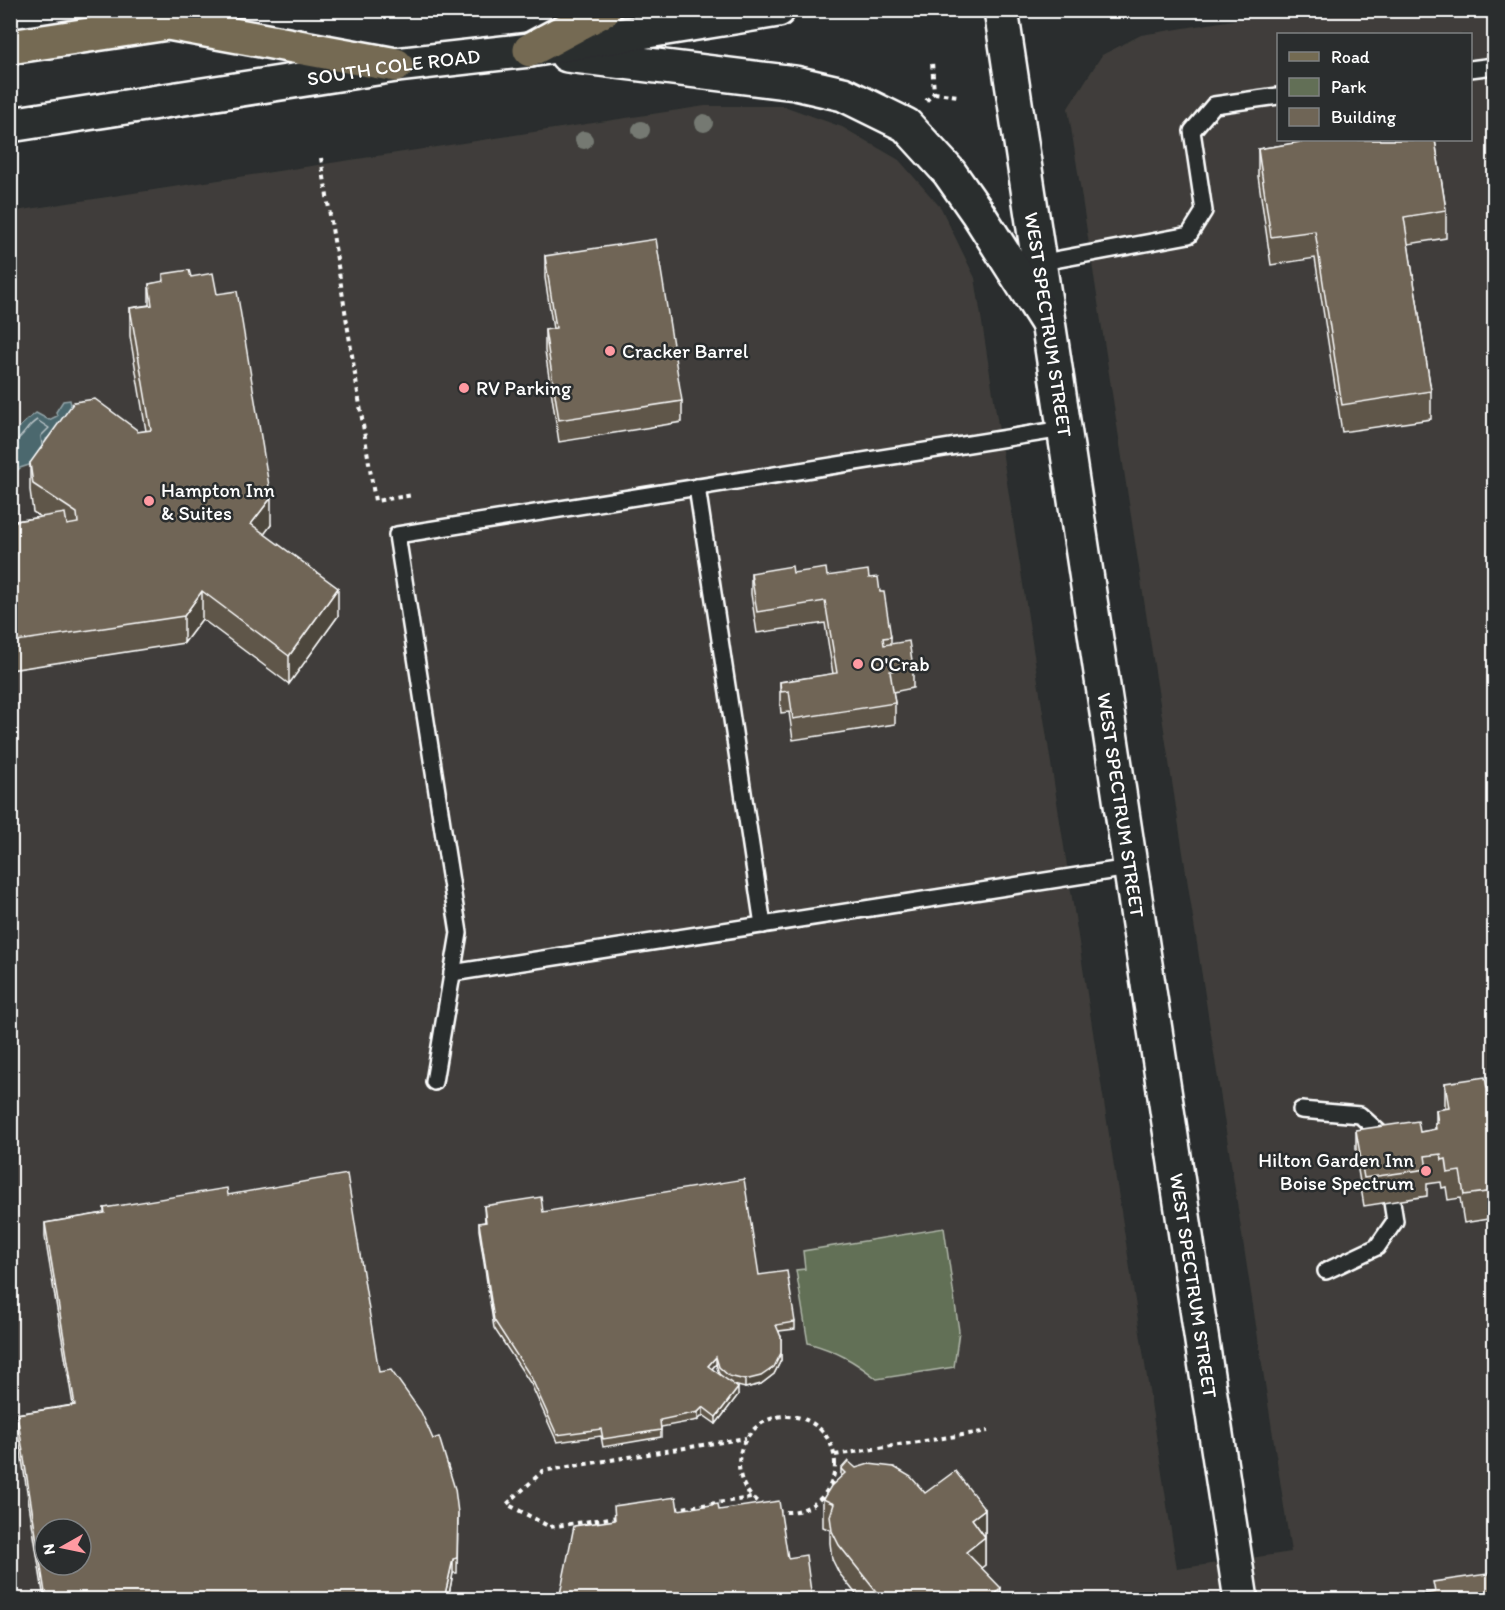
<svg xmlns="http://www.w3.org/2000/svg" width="1505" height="1610" font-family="Itim,sans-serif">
  <rect width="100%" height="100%" fill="#2a2d2e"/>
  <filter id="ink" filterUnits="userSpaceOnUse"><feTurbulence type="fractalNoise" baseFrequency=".0167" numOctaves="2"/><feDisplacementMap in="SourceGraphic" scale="12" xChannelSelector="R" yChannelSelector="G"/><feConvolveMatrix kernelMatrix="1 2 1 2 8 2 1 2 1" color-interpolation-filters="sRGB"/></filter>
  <g filter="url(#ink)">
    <path fill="#3f3e3a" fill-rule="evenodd" d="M1288 11H1494V1599L11 1600V214L22 210 705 106H784L842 127 899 160 941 208 975 278 1177 1569 1291 1552 1068 108 1102 55 1141 35ZM1278 34H1470V140H1278ZM45 1529H81V1565H45Z"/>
    <path fill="#626f56" stroke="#b0b7aa" stroke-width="1.5" d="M944 1228 959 1331 954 1367 877 1379C854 1361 837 1351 808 1343L796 1270 805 1269 803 1251Z"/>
    <path fill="#4b676e" stroke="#93a4a8" stroke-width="1.5" d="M70 400 73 414 61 430 46 439 49 448 38 462 20 468 14 473 11 471C10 441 9 432 36 413L49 420 57 416 56 412 63 401Z"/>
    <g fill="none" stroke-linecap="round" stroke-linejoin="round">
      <path stroke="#b7c2c5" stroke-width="1.5" d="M10 443C22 441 26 426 37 420L49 428 41 436 42 445"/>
      <g stroke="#fff" stroke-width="20">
        <g id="service">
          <path d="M1470 69 1494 66"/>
          <path d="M1038 263 1189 235 1204 211 1192 131 1214 105 1278 96"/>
          <path d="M697 487 763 925"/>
          <path d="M452 973 1129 868"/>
          <path d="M434 1082 459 933 397 535 1063 429"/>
          <path d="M1301 1110 1360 1115 1382 1135 1383 1142"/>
          <path d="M1326 1271 1377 1247 1395 1221 1392 1202"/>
        </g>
      </g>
      <g stroke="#fff" stroke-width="38">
        <g id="tertiary">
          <path id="s1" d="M1001 10 1241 1600"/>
        </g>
      </g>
      <g stroke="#fff" stroke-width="38">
        <g id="secondary">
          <path d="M567 55 795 83 843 94 906 125 949 172 977 212 1047 322"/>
          <path id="s2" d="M10 125 396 65 530 50 778 10"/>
        </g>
      </g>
      <g stroke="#fff" stroke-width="38">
        <path id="primary" d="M10 47 168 23 396 65"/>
      </g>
      <g stroke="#fff" stroke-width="38">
        <path id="motorway" d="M530 50 604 10"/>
      </g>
      <g stroke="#fff" stroke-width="4" stroke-dasharray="4.5 4.5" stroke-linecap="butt">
        <path d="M934 93 959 96"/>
        <path d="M926 101 934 93 932 61"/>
        <path d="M321 158 375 501 413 495"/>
        <circle cx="787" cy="1464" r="48"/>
        <path d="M835 1455 988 1431"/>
        <path d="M675 1509 751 1498"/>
        <path d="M617 1517 550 1527 507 1504 543 1471 746 1438"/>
      </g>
      <use href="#service" stroke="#2a2d2e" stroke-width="15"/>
      <use href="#tertiary" stroke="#2a2d2e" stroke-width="33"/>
      <use href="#secondary" stroke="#2a2d2e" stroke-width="33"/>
      <use href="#primary" stroke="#746b52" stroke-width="33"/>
      <use href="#motorway" stroke="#746b52" stroke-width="33"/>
    </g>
    <g fill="#747972">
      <circle cx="704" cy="123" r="9"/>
      <circle cx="641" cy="130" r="9"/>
      <circle cx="584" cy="140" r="9"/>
    </g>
    <g fill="#5f574a" stroke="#fff" stroke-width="1.5" fill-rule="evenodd">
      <path d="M1309 140H1435L1446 210V238L1408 244 1431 391V419L1342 432 1315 258 1271 265 1258 176V149L1309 141Z"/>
      <path d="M545 256 682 401V422L559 442 545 351V330L553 329 545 278Z"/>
      <path d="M163 274 191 277 217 294 271 525 264 534 338 616 289 684 202 619 184 643 10 670V522L41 517 33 512 30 490V463L137 432 146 431 130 336V308L149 305V284L163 282Z"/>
      <path d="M751 573H793L827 576 869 578 880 592 891 637V644L913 667V688L893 692 895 703V724L793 740 789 712 781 713 780 703V682L833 674 825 623 757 633 751 594Z"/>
      <path d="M1445 1083 1487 1088 1494 1087V1218L1464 1223 1460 1198 1448 1200 1446 1187 1442 1188 1441 1182 1427 1184V1196L1364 1206 1356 1158V1130L1420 1132 1435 1130V1123H1436V1110L1445 1109Z"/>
      <path d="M228 1195 379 1372 458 1513 457 1573H453L448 1599H44L17 1428V1414L73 1405 45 1237V1223L104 1213V1208Z"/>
      <path d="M484 1206 543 1212 759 1275 795 1322V1329L779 1331 781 1360 774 1374 761 1384 745 1388 734 1385 738 1395 716 1424 703 1415 698 1420 661 1427V1437L603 1447 601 1436 557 1442 531 1384 494 1328 479 1230V1223L485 1222ZM716 1364 719 1374 712 1369Z"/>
      <path d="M856 1468 925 1493 985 1509V1565L981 1568 1001 1599H860L839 1573 832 1559 830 1543V1530L823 1527V1499L841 1477V1469Z"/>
    </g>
    <g fill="#4e473c" stroke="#fff" stroke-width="1.5">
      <path d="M271 498V525L251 552V524Z"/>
      <path d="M338 588V616L289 684V656Z"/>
      <path d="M202 591V619L184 643V616Z"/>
      <path d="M781 1337V1360L774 1374 761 1384 745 1388V1380Z"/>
      <path d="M716 1357V1364L708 1373V1366Z"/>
      <path d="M738 1388V1395L716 1424V1417Z"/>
      <path d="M703 1407V1415L698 1420V1412Z"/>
      <path d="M985 1509V1537L972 1519Z"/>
      <path d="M985 1537V1565L966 1580V1552Z"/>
      <path d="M453 1559V1573L448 1599H444Z"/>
      <path d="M1001 1588V1599H991Z"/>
    </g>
    <g fill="#6f6556" stroke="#fff" stroke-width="1.5" fill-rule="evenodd">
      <path d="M1312 140H1435L1446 210 1404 217 1431 391 1342 405 1315 231 1271 237 1258 149Z"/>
      <path d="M656 239 682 401 559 420 545 330 556 328 545 256Z"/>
      <path d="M189 270 191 277 213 273 217 294 237 291 271 498 251 524 338 588 289 656 202 591 184 616 10 642V522L65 513 67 525 78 523 77 513 33 484 30 463 74 402 95 399 137 430V432L151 430 130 308 152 305 149 284 164 281 163 274Z"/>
      <path d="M792 566 793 573 826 568 827 576 868 570 869 578 878 577 880 592H884L891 637 883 638 884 645 909 641 913 667 890 671 895 703 793 719 789 691 781 692 780 682 837 673 825 601 757 612 751 573Z"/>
      <path d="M1485 1077 1487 1088 1494 1087V1191L1464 1195 1460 1171 1448 1173 1446 1159 1442 1160 1441 1154 1425 1156 1427 1169 1364 1178 1356 1130 1418 1121 1420 1132 1436 1129 1435 1123H1438L1436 1110 1449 1108 1445 1083Z"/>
      <path d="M347 1174 379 1372 391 1370 421 1412 433 1439 439 1437 455 1489 458 1513 457 1558 453 1559 444 1599H46L17 1414 75 1405 45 1223 105 1213 104 1208 227 1188 228 1195ZM45 1529H81V1565H45Z"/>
      <path d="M744 1179 759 1275 787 1271 795 1322 776 1325 781 1337V1353L774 1367 761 1376 745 1380 729 1376 719 1367 716 1357 708 1366 738 1388 716 1417 703 1407 698 1412 660 1420 661 1430 603 1439 601 1429 557 1435 531 1377 494 1320 479 1223 486 1222 484 1206 541 1197 543 1212Z"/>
      <path d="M848 1461 856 1468 869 1464 894 1467 911 1477 925 1493 955 1471 985 1509 972 1519 985 1537 966 1552 1001 1588 991 1599H882L839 1545 832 1531 830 1516 834 1504 823 1499 831 1486 845 1473 841 1469Z"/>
      <path d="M676 1497 678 1510 718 1504 719 1510 779 1501 788 1558 806 1555 812 1599H559L574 1526 615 1520 614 1506Z"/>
      <path d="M1494 1573V1599H1422L1421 1594 1435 1592 1433 1582Z"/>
    </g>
  </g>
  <g fill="#ff9aa2" stroke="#2a2d2e" stroke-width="2">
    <circle cx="610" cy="351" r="6"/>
    <circle cx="464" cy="388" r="6"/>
    <circle cx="149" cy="501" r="6"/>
    <circle cx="858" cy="664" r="6"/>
    <circle cx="1426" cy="1171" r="6"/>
  </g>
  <g text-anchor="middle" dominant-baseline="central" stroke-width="5" stroke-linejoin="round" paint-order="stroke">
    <g font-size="20" fill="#fff" stroke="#2a2d2e">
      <text stroke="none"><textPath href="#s2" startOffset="388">SOUTH COLE ROAD</textPath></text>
      <text stroke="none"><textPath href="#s1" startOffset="318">WEST SPECTRUM STREET</textPath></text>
      <text stroke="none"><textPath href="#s1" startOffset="804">WEST SPECTRUM STREET</textPath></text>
      <text stroke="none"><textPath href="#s1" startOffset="1290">WEST SPECTRUM STREET</textPath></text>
    </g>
    <g font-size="20" fill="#fff" stroke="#2a2d2e" text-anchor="start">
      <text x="622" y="351">Cracker Barrel</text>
      <text x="476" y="388">RV Parking</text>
      <text x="161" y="490">Hampton Inn<tspan x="161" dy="23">&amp; Suites</tspan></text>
      <text x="870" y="664">O'Crab</text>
      <text x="1414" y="1160" text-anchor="end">Hilton Garden Inn<tspan x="1414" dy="23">Boise Spectrum</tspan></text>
    </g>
  </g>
  <rect width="1505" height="1610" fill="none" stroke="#2a2d2e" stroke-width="36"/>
  <rect x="18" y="18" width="1469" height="1574" fill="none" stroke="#fff" stroke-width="2" filter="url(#ink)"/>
  <rect x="1277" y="33" width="195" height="108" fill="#2a2d2e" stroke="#7f8182" stroke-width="1.5"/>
  <rect x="1289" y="52" width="30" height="9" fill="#746b52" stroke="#7f8182" stroke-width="1.5"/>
  <text x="1331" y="63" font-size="18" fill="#ffffff">Road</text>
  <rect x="1289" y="78" width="30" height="18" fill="#626f56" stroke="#7f8182" stroke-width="1.5"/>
  <text x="1331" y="93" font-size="18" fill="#ffffff">Park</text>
  <rect x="1289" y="108" width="30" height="18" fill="#6f6556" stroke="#7f8182" stroke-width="1.5"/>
  <text x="1331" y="123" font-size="18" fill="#ffffff">Building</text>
  <g transform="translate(63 1547) rotate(261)"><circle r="28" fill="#2a2d2e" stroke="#7f8182" stroke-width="1.5"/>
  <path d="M0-4.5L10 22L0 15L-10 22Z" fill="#ff9aa2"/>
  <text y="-9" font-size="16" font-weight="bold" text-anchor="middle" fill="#ffffff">N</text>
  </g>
</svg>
